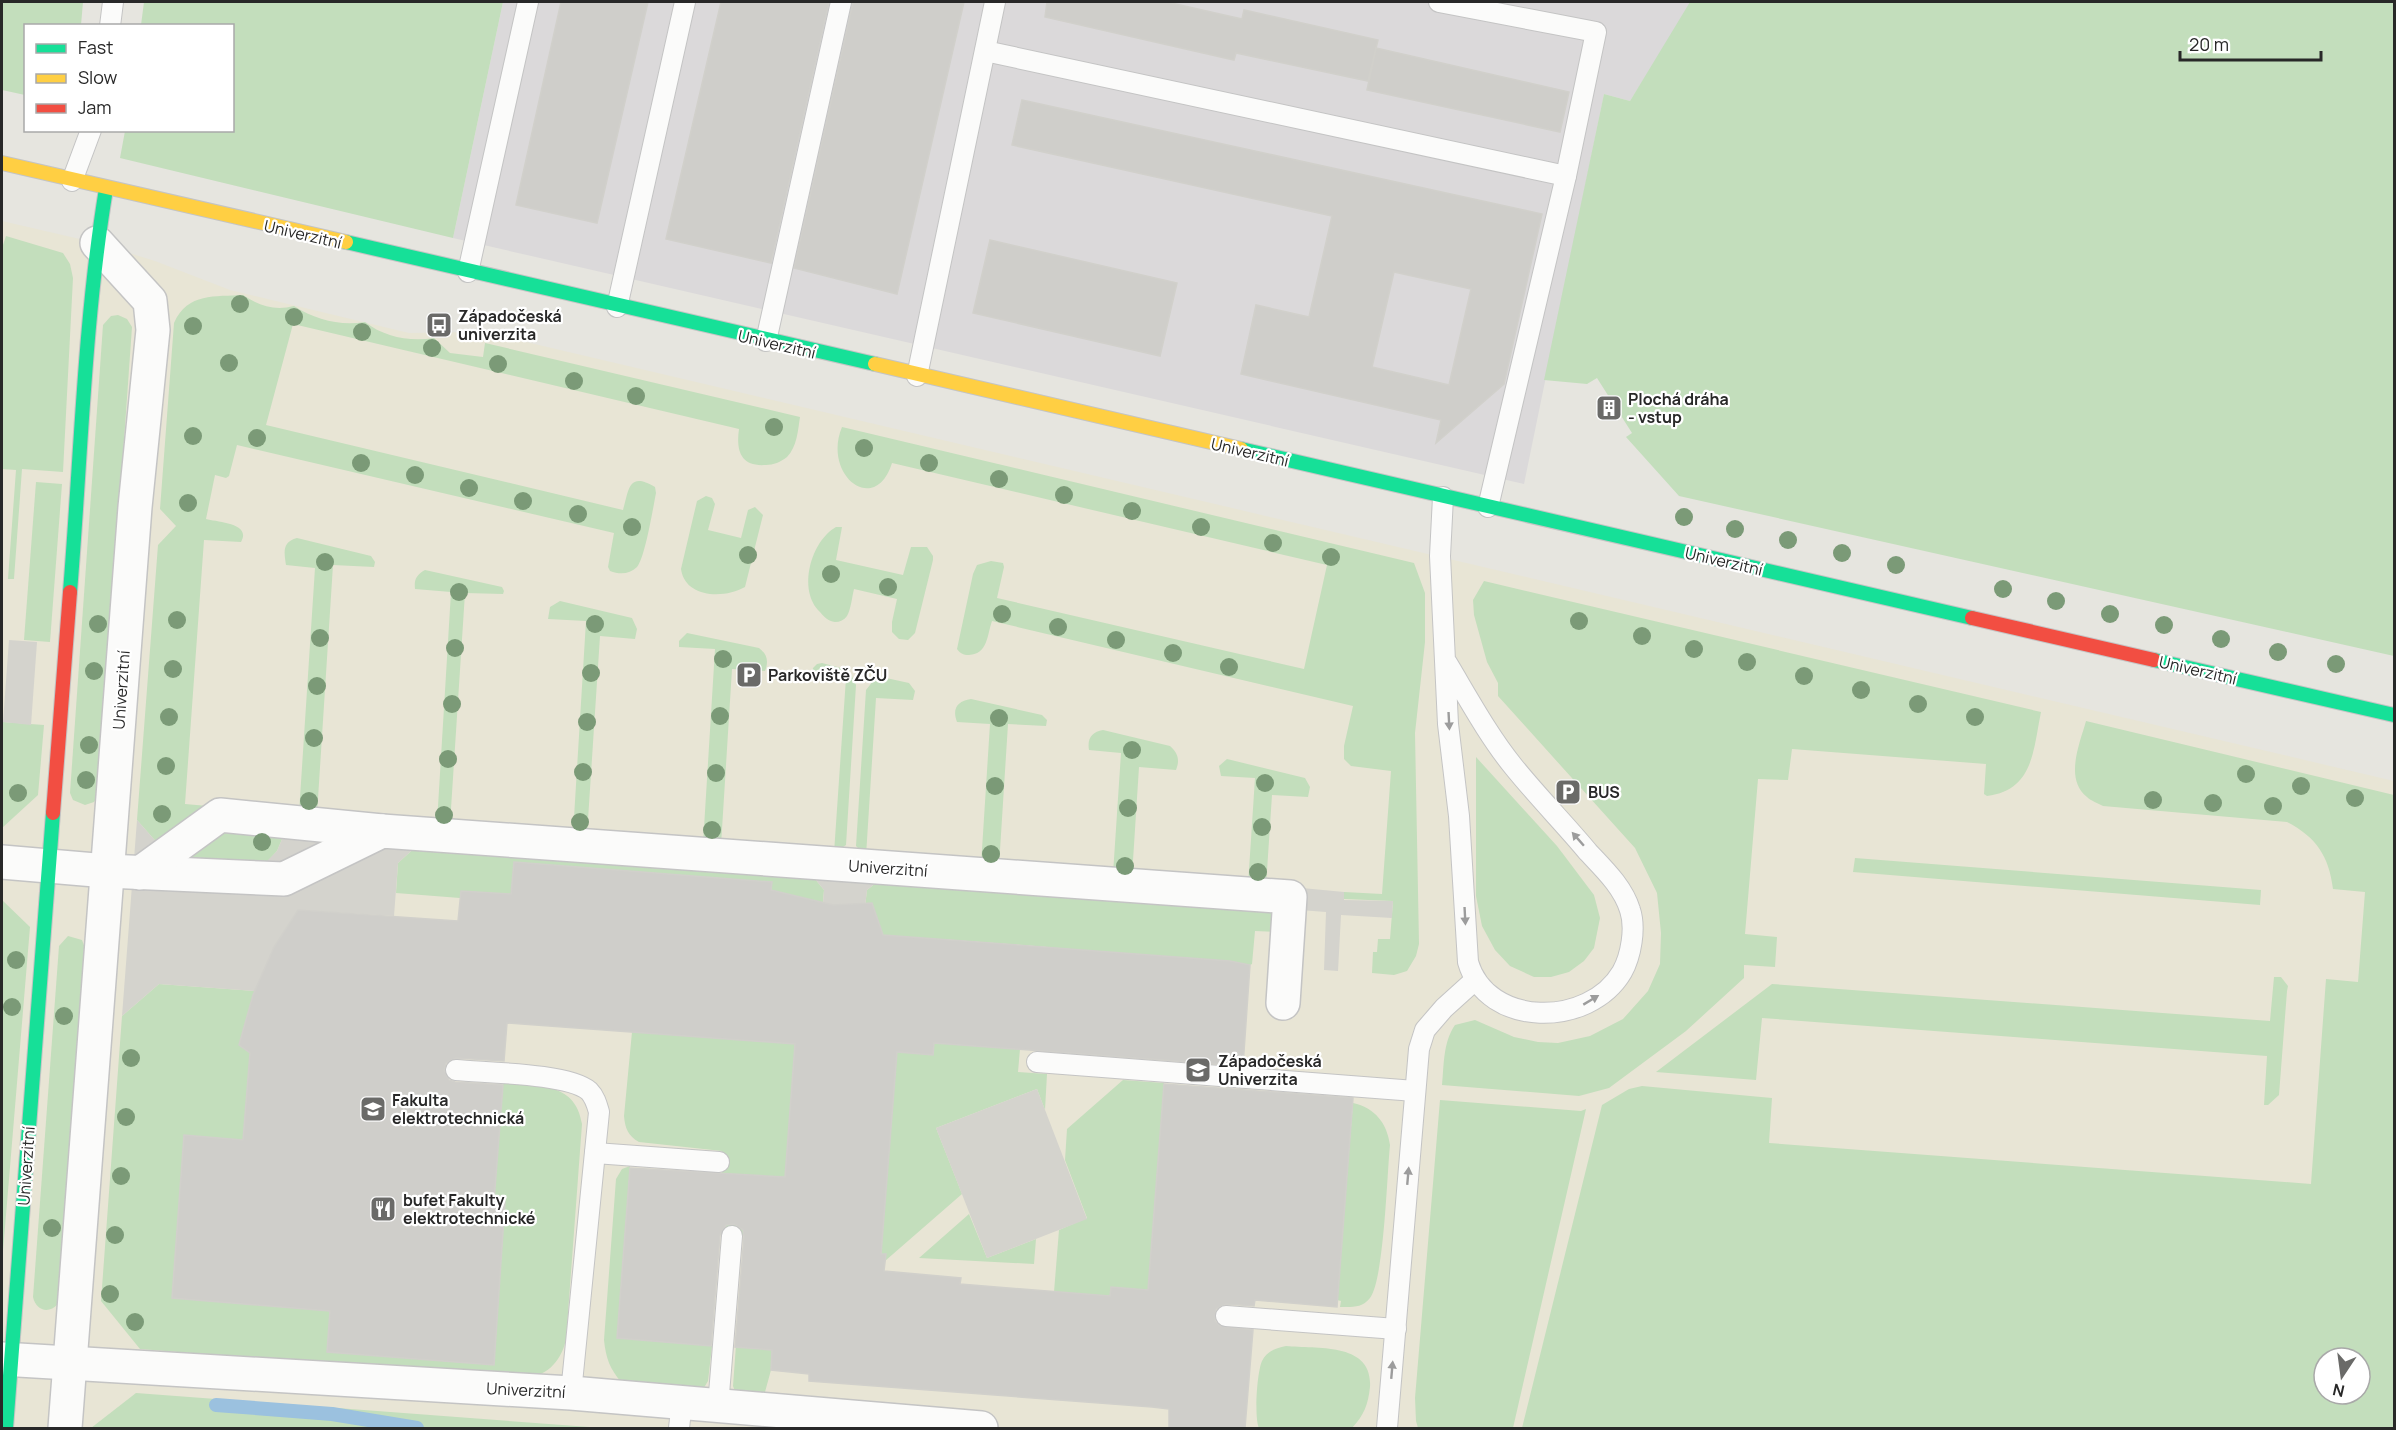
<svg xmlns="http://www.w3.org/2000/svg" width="2396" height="1430" font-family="Manrope,sans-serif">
  <rect width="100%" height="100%" fill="#e6e5df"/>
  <path fill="#dbd9da" d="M503 2H1692L1630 101 1604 94 1524 484 453 238Z"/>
  <path fill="#e8e5d5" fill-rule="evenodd" d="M2 221 97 243 155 261 230 290 409 333 483 332 2394 781V1428H2ZM2324 1358H2360V1394H2324Z"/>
  <g fill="#c3debc" fill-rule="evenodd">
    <path d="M2 2H83L81 25 26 26 25 95 2 90Z"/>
    <path d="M144 2H503L453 238 120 158 125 131 232 130V26L141 25Z"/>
    <path d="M1690 2H2394V656L1679 496 1626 437 1632 433 1597 378 1587 384 1544 380 1604 94 1630 101Z"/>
    <path d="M6 236 63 253 70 264 73 278 63 472 22 469 14 579H8L16 470 2 469V248Z"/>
    <path d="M243 295C259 306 275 311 294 306 316 320 340 326 365 322 384 337 410 342 434 338L450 353 483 357 485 343 800 417C798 430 797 447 787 457 781 462 773 465 766 465 740 467 736 450 739 429L293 324 266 425 623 510C629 490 628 471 655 487L656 493C653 508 645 558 637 567 630 574 620 575 610 571L608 567 614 533 237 445 229 476 226 478 215 475 206 519C217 522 252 523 241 542L204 540 185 804 219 807 159 845 137 820 158 545 176 526 160 509 174 323C188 292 215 297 243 295Z"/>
    <path d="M118 315 127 319 132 327 99 795 94 802 85 805 73 800 70 793 103 325 111 316Z"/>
    <path d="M842 427 1414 563 1425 593V642L1415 733 1419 944 1416 956 1407 971 1394 975 1372 973 1373 952H1377L1378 939H1390L1393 901 1344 899V892L1382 894 1391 771 1351 766 1344 759V746L1353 706 992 621C987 635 988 654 969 655 963 655 960 653 957 649L973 574 977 565 991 561 1003 563 1004 567 997 598 1304 669 1327 565 892 463C875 517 822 475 842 427Z"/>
    <path d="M36 482 62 484 50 642 24 640Z"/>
    <path d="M706 496 712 498 715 504 708 530 741 538 748 510 755 507 763 515 745 587C724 599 685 598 681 569L697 501Z"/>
    <path d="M836 527H842L836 560 903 575 911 547H927L933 556V560L915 633 908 640 899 639 892 632V622L897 599 854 589C852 597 851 609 847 616 844 620 840 622 835 622 828 621 824 617 820 612 797 590 811 541 836 527Z"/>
    <path d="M297 538 371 556 375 562 374 567 333 565 317 814 299 813 315 568 286 565C284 552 282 542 297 538Z"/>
    <path d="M425 570 502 587 504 591 503 594 465 593 450 824 437 823 451 592 415 589C414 580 416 575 425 570Z"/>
    <path d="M1484 581 2041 712C2033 750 2034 790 1987 796L1984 794 1986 764 1792 749 1788 780 1758 779 1745 934 1777 937 1775 967 1744 965V978L1686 1031 1609 1088 1579 1096 1442 1085C1444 1065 1443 1042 1455 1025L1475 1020 1514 1037 1538 1042 1558 1043 1590 1036 1623 1019 1648 991 1660 964 1661 933 1657 893 1635 848 1498 696V683L1487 662 1474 615 1473 600Z"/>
    <path d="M560 601 632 618 637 629 635 639 600 636 587 835 573 834 586 621 548 619 550 607Z"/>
    <path d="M687 633 759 648C767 654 769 661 765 671L732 669 721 845 703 844 715 649 679 647V641Z"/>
    <path d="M822 663 849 670 856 685 846 845 834 853 846 678 812 676 813 668 817 664Z"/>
    <path d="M877 676 909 683 915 691 913 700 876 698 866 856 856 846 866 690Z"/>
    <path d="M971 699 1042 715 1047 720 1046 726 1008 724 999 866 981 865 990 724 957 722C952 709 957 701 971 699Z"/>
    <path d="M2086 721 2394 795V1428H1522L1602 1105 1629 1089 1642 1086 1772 1098 1769 1143 2311 1184 2326 979 2358 982 2365 892 2333 889C2329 856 2316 837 2287 822L2103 806C2098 803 2091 801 2087 797 2064 779 2080 743 2086 721ZM2324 1358H2360V1394H2324Z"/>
    <path d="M3 722 44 725 38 795 2 828Z"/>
    <path d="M1103 730 1170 746C1178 753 1180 760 1176 770L1139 767 1132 876 1113 874 1121 753 1089 750C1087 738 1092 732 1103 730Z"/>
    <path d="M1476 757 1557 846 1594 895 1600 918 1594 948 1584 961 1569 972 1551 977H1534L1510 966 1495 950 1482 926 1476 896Z"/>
    <path d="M1227 759 1305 778 1310 787 1308 797 1272 795 1266 886 1248 885 1255 778 1221 776 1219 766Z"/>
    <path d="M224 822 283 837 277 851 266 863 177 857Z"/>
    <path d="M419 844 811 874 824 890 821 924 767 948 772 882 514 862 511 894 461 891 460 898 396 893 398 863Z"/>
    <path d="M1855 858 2261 890 2260 905 1853 872Z"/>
    <path d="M882 878 1279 909 1277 932 1255 931 1252 964 1250 965 1230 961 1092 951 1048 953V947L941 939 896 975 872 903 868 904 865 907 867 890Z"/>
    <path d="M2 900 30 927 2 1263Z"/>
    <path d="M68 936 82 940 85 948 58 1304C49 1314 36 1311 33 1297L59 946Z"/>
    <path d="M2274 977H2281L2288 986 2287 991 2279 1095 2268 1105H2264L2267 1056 1762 1018 1756 1080 1656 1072 1772 984 2270 1021Z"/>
    <path d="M159 984 255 991 240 1045 250 1053 243 1140 184 1136 172 1298 330 1311 327 1352 494 1365 505 1203 494 1201 503 1083C538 1087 575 1081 582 1124L566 1340C560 1364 546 1376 522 1379L140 1349 101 1301 122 1016Z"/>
    <path d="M632 1032 795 1044 771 1370 765 1392 759 1398 736 1394 733 1386 744 1235 721 1233 722 1151 639 1142C628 1136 625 1128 624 1116Z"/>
    <path d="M934 1043 1020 1049 1018 1072 1047 1074 1045 1110 1037 1089 936 1128 962 1194 885 1261V1254H881L897 1052 933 1055Z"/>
    <path d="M1123 1080 1164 1083 1148 1290 1112 1287 1110 1296 1054 1292 1059 1230 1087 1218 1065 1160 1067 1129Z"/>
    <path d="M1440 1100 1581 1111 1586 1109 1513 1428H1418L1416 1421 1415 1398Z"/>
    <path d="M1353 1103C1375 1108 1387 1123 1390 1145 1387 1174 1384 1280 1370 1298 1362 1308 1353 1307 1340 1307L1341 1301 1337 1300Z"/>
    <path d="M630 1166 617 1338 712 1346 708 1381 702 1391 622 1383C610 1369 606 1359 604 1340L616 1179 622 1169Z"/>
    <path d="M969 1214 987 1258 1036 1239 1034 1264 919 1258Z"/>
    <path d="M1286 1346C1317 1349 1373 1342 1370 1387 1368 1405 1364 1415 1352 1428H1259C1254 1418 1257 1372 1262 1361 1267 1351 1276 1348 1286 1346Z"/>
    <path d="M136 1393 603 1428H91Z"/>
  </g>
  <g fill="#d4d3cd" fill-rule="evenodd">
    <path d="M9 640 37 642 31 725 3 722Z"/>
    <path d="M219 807 1302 888 1344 892V900L1393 901 1392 918 1341 915 1338 971 1324 970 1326 912 882 878 867 890 865 907 830 906V904L823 903 824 890 811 874 419 844 398 863 394 916 298 910 274 947 255 991 159 984 122 1016 137 820 159 845ZM224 822 283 837 277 851 265 863 178 856Z"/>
    <path d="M1037 1089 1087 1219 987 1258 936 1128Z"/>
  </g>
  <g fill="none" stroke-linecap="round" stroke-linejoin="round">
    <path stroke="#9bc1df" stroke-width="14" d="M216 1405 332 1414 417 1428"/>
  </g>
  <g fill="#cfceca" stroke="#d1d0cb" stroke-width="1.5" fill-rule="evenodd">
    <path d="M561 2H648L597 223 516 205Z"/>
    <path d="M721 2H829L771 263 666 239Z"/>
    <path d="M853 2H964L897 294 794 268Z"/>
    <path d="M1047 2H1167L1242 19 1244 10 1378 40 1368 81 1236 53 1234 60 1045 17Z"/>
    <path d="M1376 48 1569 92 1560 132 1367 90Z"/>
    <path d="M1022 100 1542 214 1504 384 1436 443 1441 420 1241 374 1256 305 1309 317 1332 216 1012 145ZM1394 272 1471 289 1449 385 1372 367Z"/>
    <path d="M990 240 1177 283 1160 356 973 313Z"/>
    <path d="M514 862 772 882 771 890 833 905 872 903 883 935 1230 961 1250 965 1243 1066 934 1043 933 1055 897 1052 881 1254H886L884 1271 961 1278 960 1284 1110 1296 1111 1287 1148 1290 1164 1084 1353 1098 1337 1307 1255 1300 1254 1306 1226 1304 1216 1309 1215 1321 1220 1326 1253 1330 1245 1428H1169V1409L1152 1407 809 1381V1374L771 1370 772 1350 735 1347 744 1237 743 1230 734 1224 726 1225 720 1235 711 1346 617 1338 630 1168 785 1177 795 1044 507 1023 504 1061 456 1058 446 1063 444 1070 449 1080 455 1082 503 1085 494 1201 505 1202 494 1365 327 1352 330 1311 172 1298 184 1135 243 1140 250 1053 239 1045 253 995 274 947 298 910 458 921 461 891 511 894Z"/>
  </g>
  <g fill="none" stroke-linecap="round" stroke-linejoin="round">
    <g stroke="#c4c4c4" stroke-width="22">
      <g id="lane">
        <path d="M1439 2 1596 32 1566 176"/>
        <path d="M110 26 113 2"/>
        <path d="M985 51 1566 176 1488 507"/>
        <path d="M72 181 91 130"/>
        <path d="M468 272 528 2"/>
        <path d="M617 307 685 2"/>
        <path d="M766 341 841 2"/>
        <path d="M917 376 995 2"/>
        <path d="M1443 497 1440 556 1448 724 1459 816 1468 962C1487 1028 1589 1028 1622 972 1631 956 1636 928 1630 910 1623 887 1604 869 1588 852 1564 823 1537 796 1513 766 1488 735 1468 698 1447 663"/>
        <path d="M1037 1062 1415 1091"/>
        <path d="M456 1070C486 1073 568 1073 589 1091 595 1097 597 1105 599 1112L571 1393"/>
        <path d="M595 1153 719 1162"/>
        <path d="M1226 1316 1396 1329"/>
        <path d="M718 1406 732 1236"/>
        <path d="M679 1428 682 1402"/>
        <path d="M1387 1428 1419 1049 1425 1030 1444 1008 1475 980"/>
      </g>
    </g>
    <g stroke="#c4c4c4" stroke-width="36">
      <g id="street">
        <path d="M2 862 107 871 284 879 382 831 1290 897 1283 1003"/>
        <path d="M140 873 220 815 382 831"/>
        <path d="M2 1359 571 1393 981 1428"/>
        <path d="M65 1428 135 507 153 330 150 301 97 243"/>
      </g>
    </g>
    <g stroke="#c4c4c4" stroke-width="16">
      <g id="fast">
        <path d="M346 242 875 364"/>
        <path d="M1241 449 1972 618"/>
        <path d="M70 592C81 458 84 322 106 189"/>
        <path d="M2154 660 2394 715"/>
        <path d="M6 1428 53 813"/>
      </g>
    </g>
    <g stroke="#c4c4c4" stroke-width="16">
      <g id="slow">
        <path d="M2 163 346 242"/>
        <path d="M875 364 1241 449"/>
      </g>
    </g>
    <g stroke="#c4c4c4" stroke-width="16">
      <g id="jam">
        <path d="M1972 618 2154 660"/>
        <path d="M53 813 70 592"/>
      </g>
    </g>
    <use href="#lane" stroke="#fbfbfa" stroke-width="20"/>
    <use href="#street" stroke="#fbfbfa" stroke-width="33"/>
    <use href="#fast" stroke="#16e098" stroke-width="14"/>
    <use href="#slow" stroke="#ffcf43" stroke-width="14"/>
    <use href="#jam" stroke="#f24e42" stroke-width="14"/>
  </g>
  <g fill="#7b9a77">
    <circle cx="240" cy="304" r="9"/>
    <circle cx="294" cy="317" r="9"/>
    <circle cx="193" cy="326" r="9"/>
    <circle cx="362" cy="332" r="9"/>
    <circle cx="432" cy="348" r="9"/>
    <circle cx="229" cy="363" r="9"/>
    <circle cx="498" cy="364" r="9"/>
    <circle cx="574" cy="381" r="9"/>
    <circle cx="636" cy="396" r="9"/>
    <circle cx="774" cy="427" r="9"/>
    <circle cx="193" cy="436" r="9"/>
    <circle cx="257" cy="438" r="9"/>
    <circle cx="864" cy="448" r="9"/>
    <circle cx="361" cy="463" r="9"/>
    <circle cx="929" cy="463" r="9"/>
    <circle cx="415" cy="475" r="9"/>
    <circle cx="999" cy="479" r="9"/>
    <circle cx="469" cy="488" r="9"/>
    <circle cx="1064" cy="495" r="9"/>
    <circle cx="523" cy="501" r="9"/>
    <circle cx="188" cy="503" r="9"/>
    <circle cx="1132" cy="511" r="9"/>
    <circle cx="578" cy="514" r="9"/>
    <circle cx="1684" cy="517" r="9"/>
    <circle cx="632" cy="527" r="9"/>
    <circle cx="1201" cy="527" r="9"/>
    <circle cx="1735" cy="529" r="9"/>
    <circle cx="1788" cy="540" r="9"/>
    <circle cx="1273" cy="543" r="9"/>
    <circle cx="1842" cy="553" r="9"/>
    <circle cx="748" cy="555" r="9"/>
    <circle cx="1331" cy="557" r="9"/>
    <circle cx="325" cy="562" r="9"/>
    <circle cx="1896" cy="565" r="9"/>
    <circle cx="831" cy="574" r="9"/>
    <circle cx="888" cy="587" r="9"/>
    <circle cx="2003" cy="589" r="9"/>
    <circle cx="459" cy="592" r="9"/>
    <circle cx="2056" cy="601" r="9"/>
    <circle cx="1002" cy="614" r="9"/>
    <circle cx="2110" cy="614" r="9"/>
    <circle cx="177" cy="620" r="9"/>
    <circle cx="1579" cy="621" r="9"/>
    <circle cx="98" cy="624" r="9"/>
    <circle cx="595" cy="624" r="9"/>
    <circle cx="2164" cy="625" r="9"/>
    <circle cx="1058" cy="627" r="9"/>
    <circle cx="1642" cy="636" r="9"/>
    <circle cx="320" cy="638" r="9"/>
    <circle cx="2221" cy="639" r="9"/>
    <circle cx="1116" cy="640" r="9"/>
    <circle cx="455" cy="648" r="9"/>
    <circle cx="1694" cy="649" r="9"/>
    <circle cx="2278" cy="652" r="9"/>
    <circle cx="1173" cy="653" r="9"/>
    <circle cx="723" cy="659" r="9"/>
    <circle cx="1747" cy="662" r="9"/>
    <circle cx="2336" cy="664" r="9"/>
    <circle cx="1229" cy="667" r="9"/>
    <circle cx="173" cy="669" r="9"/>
    <circle cx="94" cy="671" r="9"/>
    <circle cx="591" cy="673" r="9"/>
    <circle cx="1804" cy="676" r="9"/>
    <circle cx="317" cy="686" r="9"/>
    <circle cx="1861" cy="690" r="9"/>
    <circle cx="452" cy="704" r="9"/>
    <circle cx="1918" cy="704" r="9"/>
    <circle cx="720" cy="716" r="9"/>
    <circle cx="169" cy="717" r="9"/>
    <circle cx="1975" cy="717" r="9"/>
    <circle cx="999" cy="718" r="9"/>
    <circle cx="587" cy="722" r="9"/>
    <circle cx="314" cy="738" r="9"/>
    <circle cx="89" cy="745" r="9"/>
    <circle cx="1132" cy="750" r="9"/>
    <circle cx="448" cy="759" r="9"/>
    <circle cx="166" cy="766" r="9"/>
    <circle cx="583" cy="772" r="9"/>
    <circle cx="716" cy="773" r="9"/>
    <circle cx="2246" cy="774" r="9"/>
    <circle cx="86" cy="780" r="9"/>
    <circle cx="1265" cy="783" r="9"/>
    <circle cx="995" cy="786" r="9"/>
    <circle cx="2301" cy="786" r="9"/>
    <circle cx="18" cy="793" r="9"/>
    <circle cx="2355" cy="798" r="9"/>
    <circle cx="2153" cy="800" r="9"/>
    <circle cx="309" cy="801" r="9"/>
    <circle cx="2213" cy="803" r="9"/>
    <circle cx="2273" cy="806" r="9"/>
    <circle cx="1128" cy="808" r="9"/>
    <circle cx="162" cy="814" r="9"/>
    <circle cx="444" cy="815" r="9"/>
    <circle cx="580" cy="822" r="9"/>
    <circle cx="1262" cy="827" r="9"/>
    <circle cx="712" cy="830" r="9"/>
    <circle cx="262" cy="842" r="9"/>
    <circle cx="991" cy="854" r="9"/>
    <circle cx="1125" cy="866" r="9"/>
    <circle cx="1258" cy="872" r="9"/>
    <circle cx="16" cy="960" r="9"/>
    <circle cx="12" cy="1007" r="9"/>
    <circle cx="64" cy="1016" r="9"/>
    <circle cx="131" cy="1058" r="9"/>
    <circle cx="126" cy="1117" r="9"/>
    <circle cx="121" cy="1176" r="9"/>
    <circle cx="52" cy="1228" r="9"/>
    <circle cx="115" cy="1235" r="9"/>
    <circle cx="110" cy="1294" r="9"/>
    <circle cx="135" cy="1322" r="9"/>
  </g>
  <defs><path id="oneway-solid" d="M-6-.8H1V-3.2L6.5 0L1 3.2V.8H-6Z" transform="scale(1.5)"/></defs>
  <g fill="#9c9c9c">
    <use href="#oneway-solid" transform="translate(1449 721) rotate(87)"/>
    <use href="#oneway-solid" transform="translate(1578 839) rotate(-131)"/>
    <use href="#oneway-solid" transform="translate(1465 916) rotate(87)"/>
    <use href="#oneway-solid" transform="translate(1591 1000) rotate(-31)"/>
    <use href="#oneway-solid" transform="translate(1408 1176) rotate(-85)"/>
    <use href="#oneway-solid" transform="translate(1392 1370) rotate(-85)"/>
  </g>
  <defs>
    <g id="bus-square" transform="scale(1.35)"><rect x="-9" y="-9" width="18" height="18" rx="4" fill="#6a6a68" stroke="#fff"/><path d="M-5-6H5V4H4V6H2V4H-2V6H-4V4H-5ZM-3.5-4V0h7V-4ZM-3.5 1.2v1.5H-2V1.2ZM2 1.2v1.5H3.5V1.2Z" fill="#fff"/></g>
    <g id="building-square" transform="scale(1.35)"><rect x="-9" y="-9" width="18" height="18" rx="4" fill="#6a6a68" stroke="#fff"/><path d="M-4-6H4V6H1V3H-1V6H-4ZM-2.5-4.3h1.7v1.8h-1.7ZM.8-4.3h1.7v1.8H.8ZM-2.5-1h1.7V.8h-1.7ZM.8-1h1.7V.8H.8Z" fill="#fff"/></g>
    <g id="parking-square" transform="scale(1.35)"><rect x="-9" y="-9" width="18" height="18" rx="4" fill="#6a6a68" stroke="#fff"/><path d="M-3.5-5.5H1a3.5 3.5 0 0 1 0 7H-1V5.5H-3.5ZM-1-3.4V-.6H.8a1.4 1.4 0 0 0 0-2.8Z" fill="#fff"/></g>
    <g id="university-square" transform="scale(1.35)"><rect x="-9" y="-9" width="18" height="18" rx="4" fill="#6a6a68" stroke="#fff"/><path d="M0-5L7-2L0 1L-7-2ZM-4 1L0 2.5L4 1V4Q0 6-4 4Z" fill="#fff"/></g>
    <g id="restaurant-square" transform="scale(1.35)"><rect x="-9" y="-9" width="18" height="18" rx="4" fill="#6a6a68" stroke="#fff"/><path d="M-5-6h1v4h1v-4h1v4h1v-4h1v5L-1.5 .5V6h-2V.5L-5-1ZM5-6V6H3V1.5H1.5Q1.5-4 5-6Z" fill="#fff"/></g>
  </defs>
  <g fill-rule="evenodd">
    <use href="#bus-square" x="439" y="325"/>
    <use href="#building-square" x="1609" y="408"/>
    <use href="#parking-square" x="749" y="675"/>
    <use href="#parking-square" x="1568" y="792"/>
    <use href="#university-square" x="1198" y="1070"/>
    <use href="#university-square" x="373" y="1109"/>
    <use href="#restaurant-square" x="383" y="1209"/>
  </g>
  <g text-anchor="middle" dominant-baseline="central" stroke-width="4.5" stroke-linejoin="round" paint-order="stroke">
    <g font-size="16" fill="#282828" stroke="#fff">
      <text transform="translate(303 234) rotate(13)">Univerzitní</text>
      <text transform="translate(777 344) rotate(13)">Univerzitní</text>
      <text transform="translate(1250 452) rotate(13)">Univerzitní</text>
      <text transform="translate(1724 561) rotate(13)">Univerzitní</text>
      <text transform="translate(2198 670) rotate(13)">Univerzitní</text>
      <text transform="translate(121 690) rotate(-86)">Univerzitní</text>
      <text transform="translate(888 868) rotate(4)">Univerzitní</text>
      <text transform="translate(26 1166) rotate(-86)">Univerzitní</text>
      <text transform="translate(526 1390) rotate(3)">Univerzitní</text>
    </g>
    <g font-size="16" font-weight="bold" fill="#282828" stroke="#fff" text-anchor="start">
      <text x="458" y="316">Západočeská<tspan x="458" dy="18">univerzita</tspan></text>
      <text x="1628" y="399">Plochá dráha<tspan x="1628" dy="18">- vstup</tspan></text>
      <text x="768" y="675">Parkoviště ZČU</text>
      <text x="1588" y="792">BUS</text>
      <text x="1218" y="1061">Západočeská<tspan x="1218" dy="18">Univerzita</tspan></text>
      <text x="392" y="1100">Fakulta<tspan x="392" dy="18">elektrotechnická</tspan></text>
      <text x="403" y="1200">bufet Fakulty<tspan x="403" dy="18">elektrotechnické</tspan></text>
    </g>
  </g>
  <rect width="2396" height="1430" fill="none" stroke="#282828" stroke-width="6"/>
  <rect x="24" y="24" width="210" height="108" fill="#ffffff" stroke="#a9a9a9" stroke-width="1.5"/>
  <rect x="36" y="44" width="30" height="9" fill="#16e098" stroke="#a9a9a9" stroke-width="1.5"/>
  <text x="78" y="54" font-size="18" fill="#282828">Fast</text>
  <rect x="36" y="74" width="30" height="9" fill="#ffcf43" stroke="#a9a9a9" stroke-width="1.5"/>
  <text x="78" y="84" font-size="18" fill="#282828">Slow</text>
  <rect x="36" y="104" width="30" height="9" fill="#f24e42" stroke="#a9a9a9" stroke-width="1.5"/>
  <text x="78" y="114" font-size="18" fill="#282828">Jam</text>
  <g transform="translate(2342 1376) rotate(193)"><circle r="28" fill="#ffffff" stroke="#a9a9a9" stroke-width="1.5"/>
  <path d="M0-4.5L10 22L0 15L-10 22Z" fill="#6a6a68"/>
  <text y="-9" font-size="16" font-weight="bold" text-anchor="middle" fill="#282828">N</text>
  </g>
  <path d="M2180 51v9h141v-9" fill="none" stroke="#282828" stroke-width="3"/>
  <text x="2189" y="51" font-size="18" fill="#282828" stroke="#ffffff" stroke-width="4.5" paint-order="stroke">20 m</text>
</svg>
